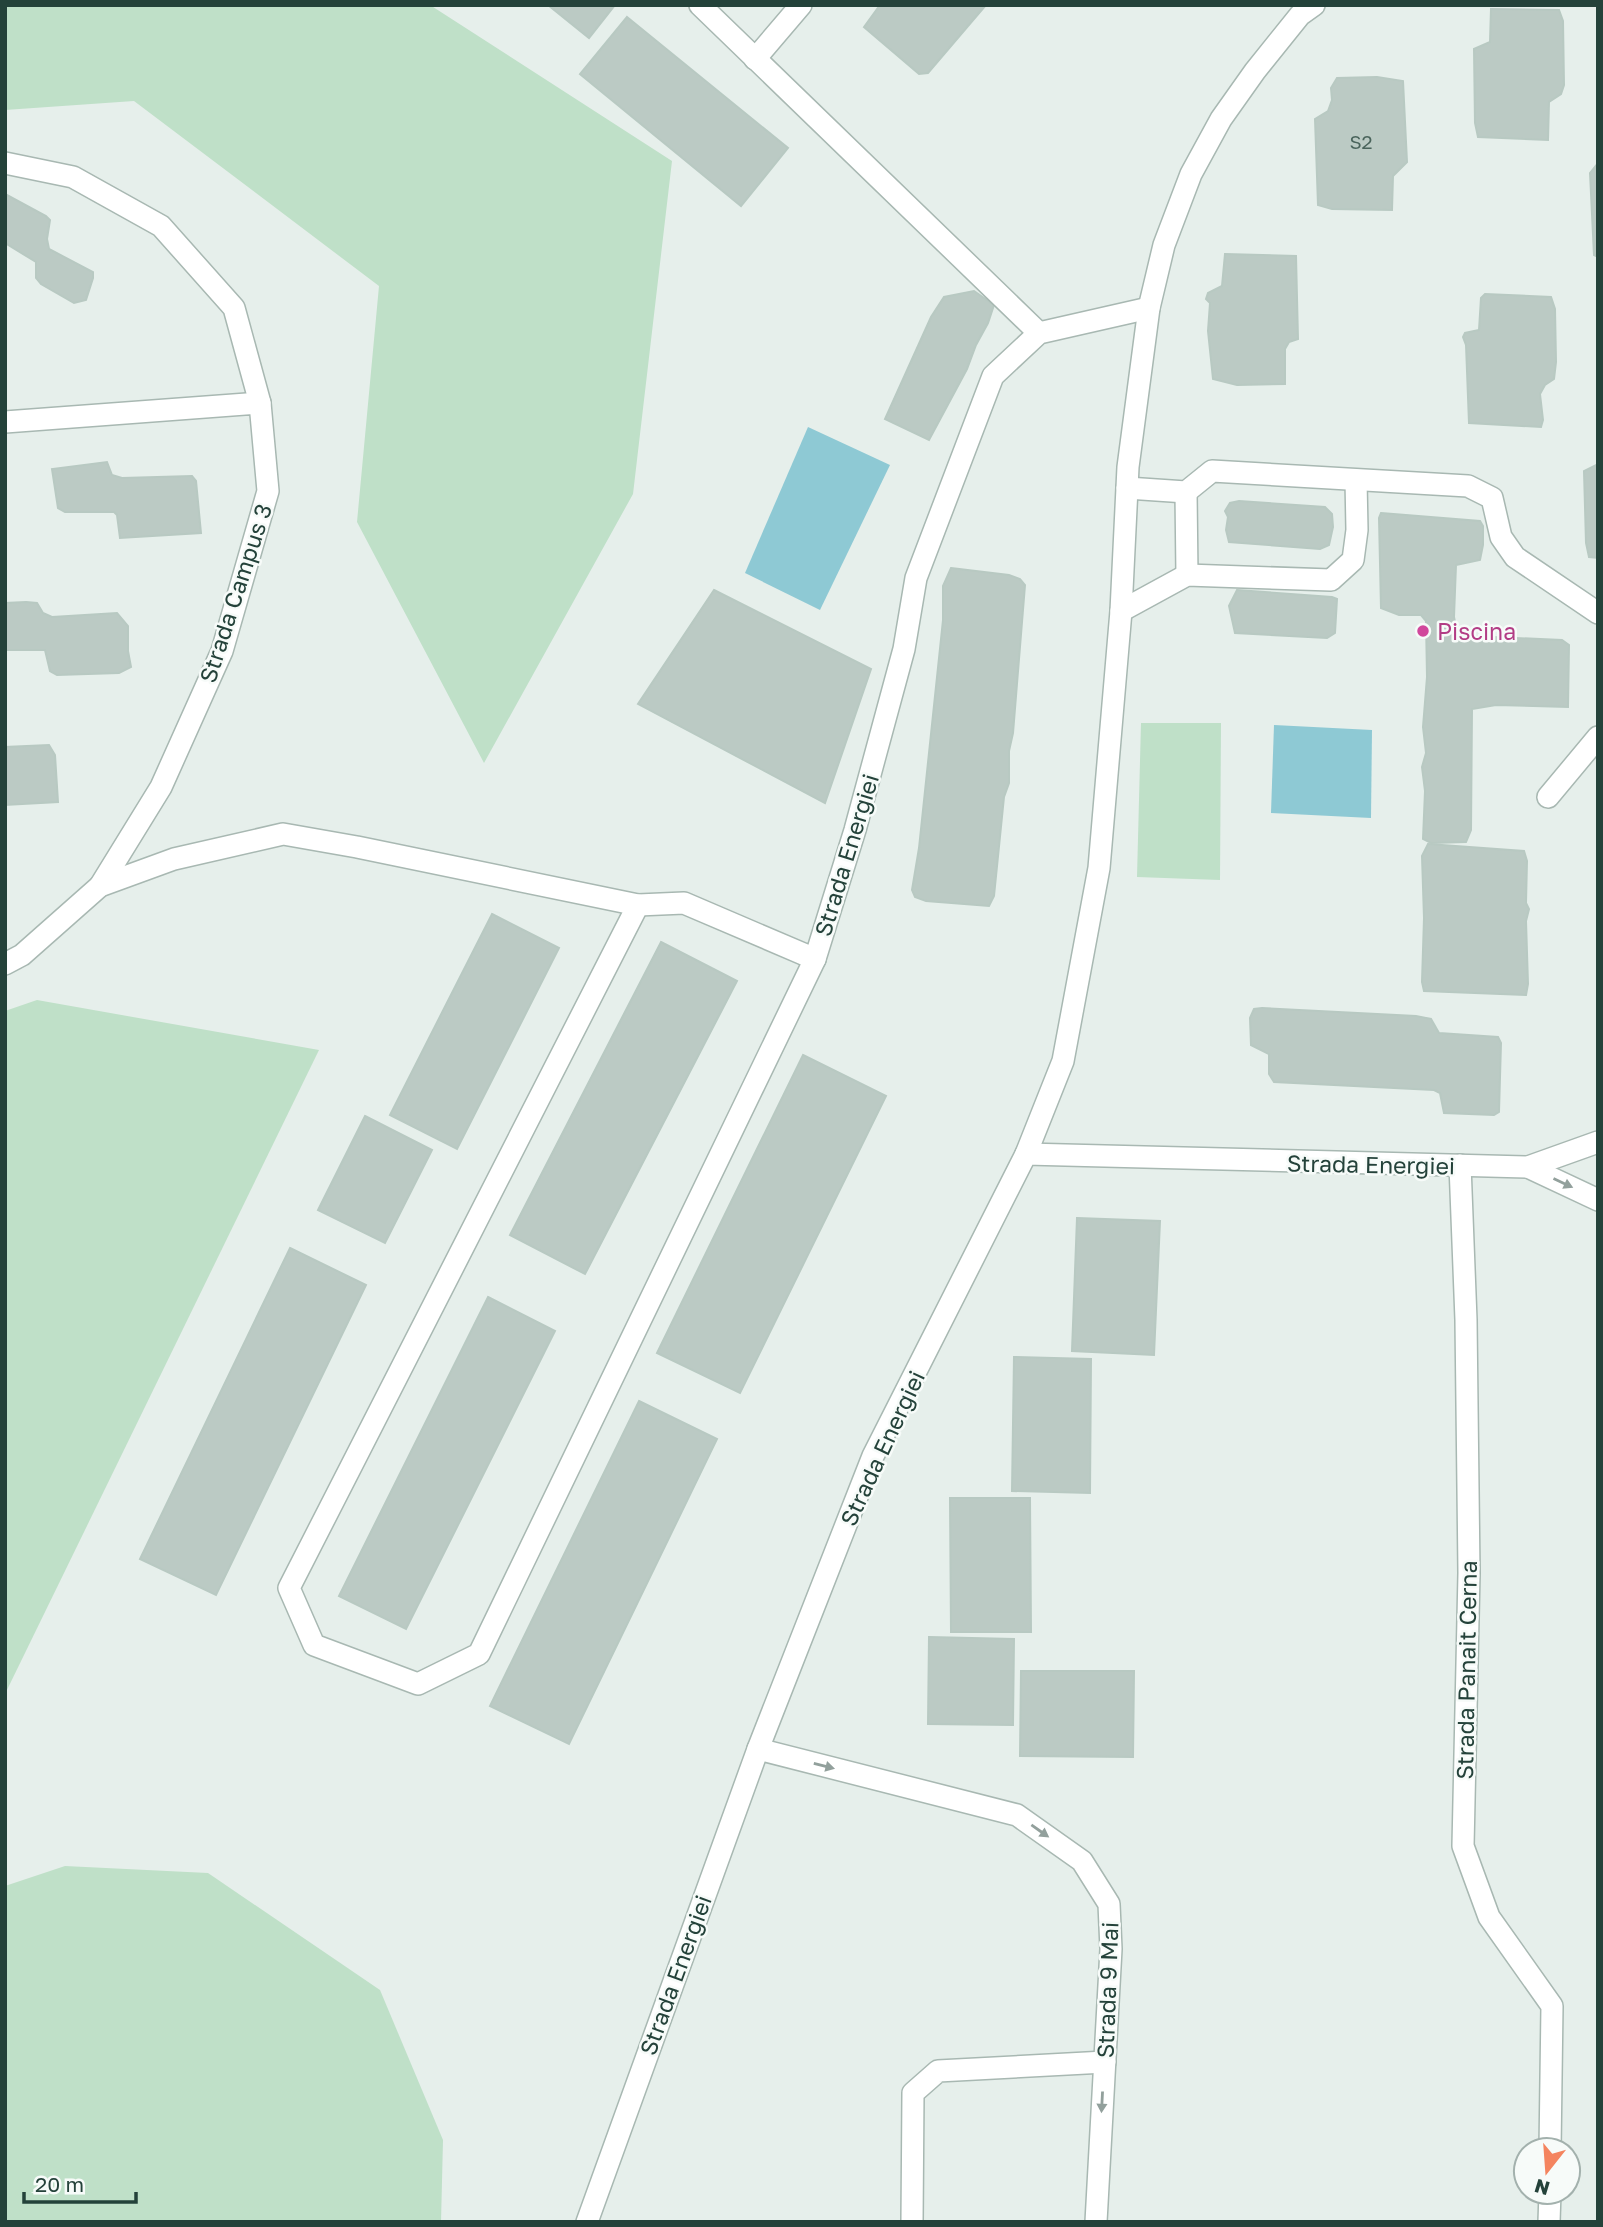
<svg xmlns="http://www.w3.org/2000/svg" width="1603" height="2227" font-family="'Golos Text',sans-serif">
  <rect width="100%" height="100%" fill="#e6efeb"/>
  <g fill="#bfe0c8">
    <path d="M5 5H430L672 161 633 494 484 763 357 522 379 286 134 101 5 110Z"/>
    <path d="M1141 723H1221L1220 880 1137 877Z"/>
    <path d="M37 1000 319 1050 5 1694V1011Z"/>
    <path d="M65 1866 208 1873 380 1990 443 2140 441 2222H5V1886Z"/>
  </g>
  <g fill="#8ec9d4">
    <path d="M808 427 890 465 820 610 745 573Z"/>
    <path d="M1274 725 1372 730 1371 818 1271 813Z"/>
  </g>
  <g fill="#bbcac4" stroke="#b8c9c2" stroke-width="2">
    <path d="M548 5H615L589 38Z"/>
    <path d="M880 5H986L928 73 919 74 864 27Z"/>
    <path d="M1491 9 1559 10 1563 21 1564 85 1561 94 1549 102 1548 140 1478 137 1475 123 1474 49 1490 42Z"/>
    <path d="M627 17 788 148 741 206 580 74Z"/>
    <path d="M1377 77 1403 81 1407 162 1393 176 1392 210 1332 209 1318 205 1315 119 1328 111 1332 100 1331 88 1337 78Z"/>
    <path d="M1598 163V257L1594 255 1590 173Z"/>
    <path d="M5 194 46 216 50 220 47 239 49 249 93 272V278L86 300 74 303 41 284 36 278V262L5 243Z"/>
    <path d="M1225 254 1296 256 1298 339 1289 342 1285 349V384L1237 385 1213 379 1208 331 1210 303 1206 299 1208 293 1222 286Z"/>
    <path d="M974 291 994 305 988 323 976 345 967 369 929 440 885 419 931 317 944 297Z"/>
    <path d="M1485 294 1551 297 1555 309 1556 362 1554 379 1545 385 1540 394 1543 420 1541 427 1469 423 1466 345 1463 337 1465 333 1479 330 1481 298Z"/>
    <path d="M107 462 112 475 122 478 192 476 196 481 201 533 120 538 117 515 114 512H65L58 508 52 469Z"/>
    <path d="M1598 464V558L1589 557 1586 543 1584 471Z"/>
    <path d="M1239 501 1325 507 1332 514 1333 527 1329 545 1320 549 1229 542 1226 530 1228 517 1225 511 1230 503Z"/>
    <path d="M1381 513 1480 521 1483 526V545L1480 560 1456 565 1454 617 1457 632 1471 636 1562 640 1569 645 1568 707 1496 705 1472 709 1471 830 1466 842 1431 843 1423 839 1425 791 1422 767 1426 753 1423 727 1427 677 1426 621 1421 615H1399L1381 608 1379 518Z"/>
    <path d="M951 568 1009 575 1020 579 1025 585 1013 733 1009 751V783L1004 797 994 896 989 906 926 901 915 897 912 890 919 848 943 620V586Z"/>
    <path d="M714 590 871 669 825 803 638 704Z"/>
    <path d="M1237 590 1332 597 1337 599 1335 633 1327 638 1235 633 1229 606Z"/>
    <path d="M26 602 37 603 43 613 52 617 117 613 128 626V651L131 667 119 673 57 675 50 671 45 650H5V603Z"/>
    <path d="M49 745 55 755 58 802 5 805V747Z"/>
    <path d="M1428 844 1524 851 1527 861 1526 903 1529 909 1526 921 1528 984 1526 995 1424 991 1422 982 1424 918 1422 856Z"/>
    <path d="M492 914 559 948 457 1149 390 1115Z"/>
    <path d="M661 942 737 981 585 1274 510 1235Z"/>
    <path d="M1262 1008 1416 1016 1431 1019 1439 1033 1498 1037 1501 1043 1499 1112 1494 1115 1444 1113 1440 1093 1434 1090 1274 1082 1269 1074V1054L1251 1045 1250 1018 1254 1009Z"/>
    <path d="M803 1055 886 1096 740 1393 657 1353Z"/>
    <path d="M365 1116 432 1150 385 1243 318 1210Z"/>
    <path d="M1077 1218 1160 1221 1154 1355 1072 1351Z"/>
    <path d="M290 1248 366 1285 216 1595 140 1559Z"/>
    <path d="M488 1297 555 1331 406 1629 339 1596Z"/>
    <path d="M1014 1357 1091 1359 1090 1493 1012 1491Z"/>
    <path d="M639 1401 717 1439 569 1744 490 1706Z"/>
    <path d="M950 1498H1030L1031 1632H951Z"/>
    <path d="M929 1637 1014 1639 1013 1725 928 1724Z"/>
    <path d="M1021 1671H1134L1133 1757 1020 1756Z"/>
  </g>
  <g fill="none" stroke-linecap="round" stroke-linejoin="round">
    <g stroke="#a8b8b2" stroke-width="24">
      <g id="minor">
        <path d="M700 5 1039 333"/>
        <path d="M755 59 801 5"/>
        <path d="M5 163 73 177 161 226 234 308 260 403"/>
        <path d="M5 422 260 403 268 491 222 651 161 787 100 886"/>
        <path d="M1127 488 1186 492 1212 471 1468 486 1492 498 1501 537 1515 557 1598 613"/>
        <path d="M1186 492 1187 575"/>
        <path d="M1121 611 1187 575 1331 580 1353 560 1357 530 1356 480"/>
        <path d="M1548 797 1598 737"/>
        <path d="M638 905 289 1588 314 1645 418 1684 479 1654 815 959"/>
        <path d="M5 964 22 955 100 886 174 859 283 834 357 847 638 905 684 903 815 959 855 830 904 649 916 578 993 376 1039 333 1149 308"/>
        <path d="M1026 1154 1063 1061 1099 868 1121 611 1128 467 1149 308 1164 245 1191 174 1221 119 1255 71 1300 15 1314 5"/>
        <path d="M1460 1165 1466 1320 1469 1573 1463 1846 1489 1917 1552 2006 1550 2150"/>
        <path d="M1528 1167 1598 1200"/>
        <path d="M758 1749 1017 1815 1082 1861 1109 1904 1111 1949 1096 2222"/>
        <path d="M587 2222 758 1749 873 1456 1026 1154 1528 1167 1598 1142"/>
        <path d="M912 2222 913 2093 938 2071 1105 2062"/>
        <path d="M1549 2222 1550 2192"/>
      </g>
    </g>
    <use href="#minor" stroke="#fff" stroke-width="21"/>
  </g>
  <defs><path id="oneway-solid" d="M-6-.8H1V-3.2L6.5 0L1 3.2V.8H-6Z" transform="scale(1.75)"/></defs>
  <g fill="#92a09c">
    <use href="#oneway-solid" transform="translate(1563 1183) rotate(25)"/>
    <use href="#oneway-solid" transform="translate(824 1766) rotate(14)"/>
    <use href="#oneway-solid" transform="translate(1040 1831) rotate(35)"/>
    <use href="#oneway-solid" transform="translate(1102 2102) rotate(93)"/>
  </g>
  <circle fill="#d1479c" stroke="#f7fbf9" stroke-width="2.5" cx="1423" cy="631" r="7"/>
  <g text-anchor="middle" dominant-baseline="central" stroke-width="5" stroke-linejoin="round" paint-order="stroke">
    <g font-size="19" fill="#4a645c">
      <text x="1361" y="141">S2</text>
    </g>
    <g font-size="23" fill="#24423a" stroke="#f7fbf9">
      <text transform="translate(235 593) rotate(-72)">Strada Campus 3</text>
      <text transform="translate(846 855) rotate(-73)">Strada Energiei</text>
      <text transform="translate(1371 1164) rotate(1)">Strada Energiei</text>
      <text transform="translate(882 1448) rotate(-65)">Strada Energiei</text>
      <text transform="translate(1466 1670) rotate(-89)">Strada Panait Cerna</text>
      <text transform="translate(675 1975) rotate(-70)">Strada Energiei</text>
      <text transform="translate(1107 1990) rotate(-88)">Strada 9 Mai</text>
    </g>
    <g font-size="23" fill="#b23c85" stroke="#f7fbf9" text-anchor="start">
      <text x="1437" y="631">Piscina</text>
    </g>
  </g>
  <rect width="1603" height="2227" fill="none" stroke="#24423a" stroke-width="14"/>
  <g transform="translate(1547 2171) rotate(197)"><circle r="33" fill="#f7fbf9" stroke="#a3b1ad" stroke-width="2"/>
  <path d="M0-5L12 26L0 18L-12 26Z" fill="#f4845f"/>
  <text y="-10" font-size="19" font-weight="bold" text-anchor="middle" fill="#24423a">N</text>
  </g>
  <path d="M24 2192v10h112v-10" fill="none" stroke="#24423a" stroke-width="3.5"/>
  <text x="35" y="2192" font-size="21" fill="#24423a" stroke="#f7fbf9" stroke-width="5" paint-order="stroke">20 m</text>
</svg>
